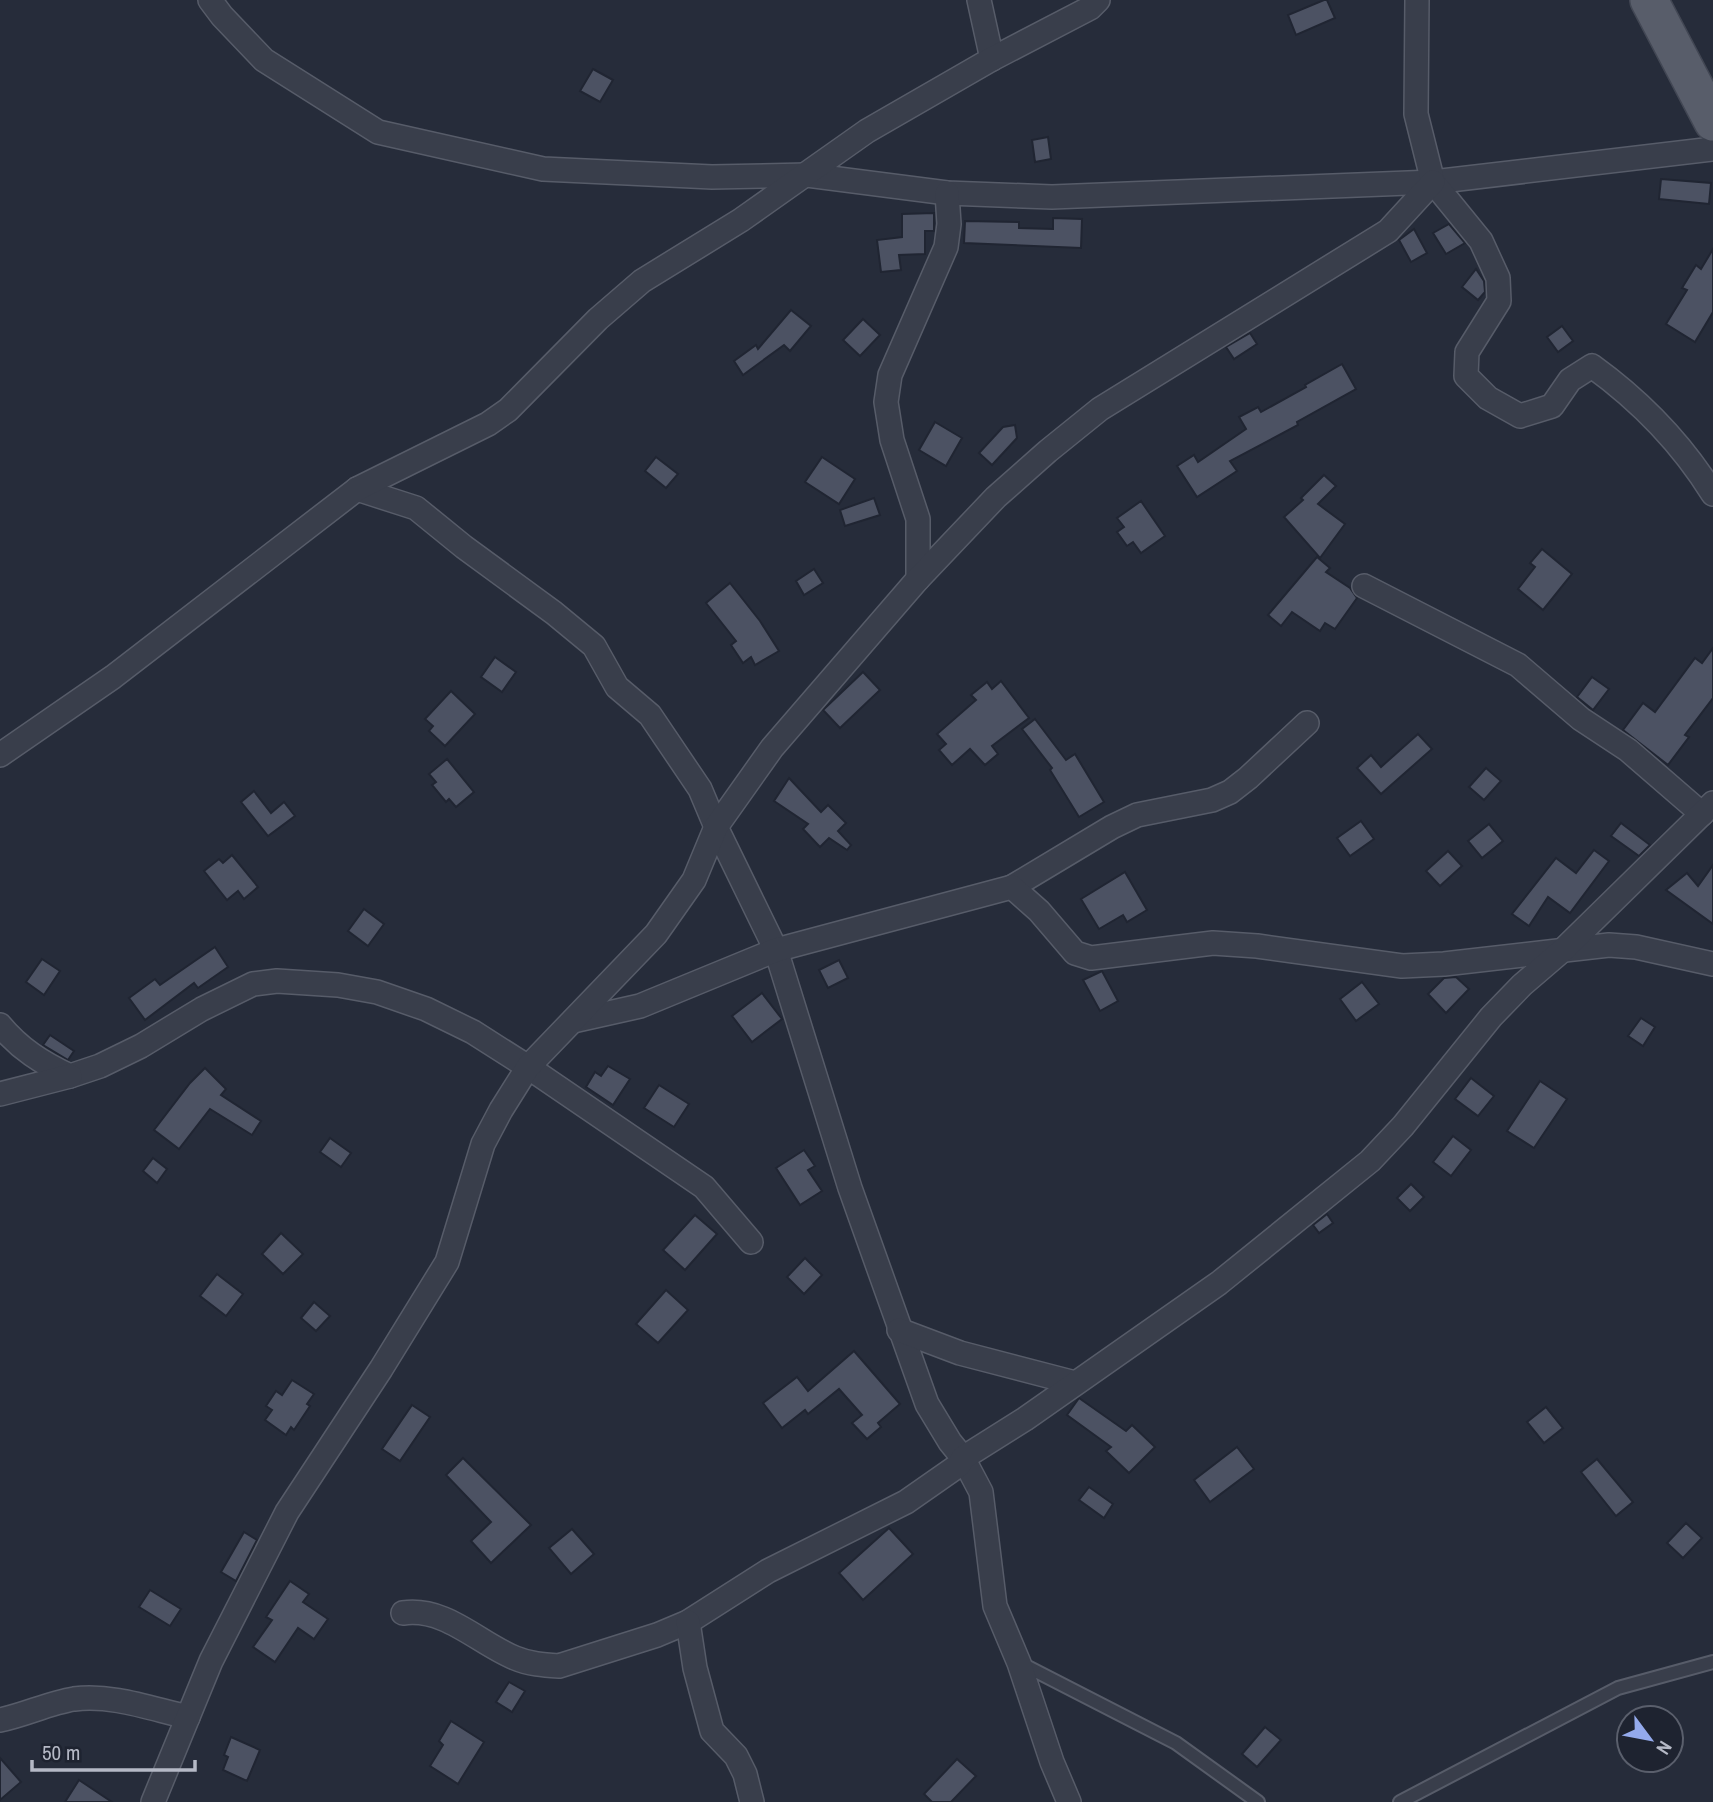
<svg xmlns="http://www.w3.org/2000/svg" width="1713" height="1802" font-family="'Archivo Narrow',sans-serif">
  <rect width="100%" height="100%" fill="#262c3a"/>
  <g fill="#4c5263" stroke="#202532" stroke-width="2">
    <path d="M1324 0H1327L1335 18 1296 35 1288 15Z"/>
    <path d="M593 69 613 80 600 102 580 91Z"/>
    <path d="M1048 137 1051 159 1035 162 1032 140Z"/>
    <path d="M1661 179 1711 183 1709 204 1659 199Z"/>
    <path d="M934 213V231H925V254L899 255 901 270 881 272 877 240 902 237V214Z"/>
    <path d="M1053 218 1082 219 1081 248 964 243 965 221 1019 222V228L1053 229Z"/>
    <path d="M1449 224 1465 243 1446 254 1433 233Z"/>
    <path d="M1414 229 1427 253 1411 262 1399 240Z"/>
    <path d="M1713 249V312L1695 342 1666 324 1687 290 1682 288 1696 265 1701 269Z"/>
    <path d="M1476 269 1484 281 1485 292 1478 300 1462 287Z"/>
    <path d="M791 310 811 326 790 351 784 345 743 375 734 361 756 345 758 349Z"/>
    <path d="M863 319 880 335 860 356 843 340Z"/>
    <path d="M1562 326 1573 341 1558 352 1547 337Z"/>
    <path d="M1250 333 1257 344 1234 359 1226 347Z"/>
    <path d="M1342 364 1356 389 1297 422 1298 425 1230 461 1237 471 1197 497 1177 466 1194 455 1198 462 1246 429 1239 417 1258 407 1261 412 1306 387 1305 385Z"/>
    <path d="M935 422 962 438 946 466 919 450Z"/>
    <path d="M1015 425 1017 438 992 465 979 453 1003 427Z"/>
    <path d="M656 457 678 474 666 488 645 471Z"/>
    <path d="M822 457 855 479 839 504 805 482Z"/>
    <path d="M1324 475 1336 486 1318 504 1345 524 1320 558 1284 517 1303 500 1301 498Z"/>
    <path d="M874 498 880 515 845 526 840 510Z"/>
    <path d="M1141 501 1165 536 1141 553 1133 542 1127 546 1117 532 1124 527 1117 518Z"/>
    <path d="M1542 549 1572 574 1543 610 1518 589 1535 567 1530 563Z"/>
    <path d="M1317 557 1330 568 1326 572 1350 588 1357 598 1335 629 1325 623 1320 631 1292 612 1281 626 1268 615Z"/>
    <path d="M814 569 823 583 804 595 796 581Z"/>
    <path d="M730 583 760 621 779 651 755 665 751 657 743 663 731 645 736 641 706 603Z"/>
    <path d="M1713 648V698L1685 735 1689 737 1668 765 1623 730 1643 703 1655 712 1695 658 1702 663Z"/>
    <path d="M495 657 516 672 502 692 481 677Z"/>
    <path d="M863 672 880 690 840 728 823 710Z"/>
    <path d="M1592 677 1609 689 1593 710 1577 697Z"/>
    <path d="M1001 681 1029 718 992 746 998 754 985 765 970 749 952 765 939 750 946 744 937 734 976 700 971 695 987 682 992 689Z"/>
    <path d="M451 691 475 714 445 746 429 731 433 726 425 719Z"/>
    <path d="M1035 719 1066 760 1075 754 1104 802 1079 817 1050 770 1052 768 1022 729Z"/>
    <path d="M1418 734 1432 749 1381 794 1357 768 1371 755 1381 767Z"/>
    <path d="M447 759 474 792 456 807 449 799 446 802 432 785 436 782 429 774Z"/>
    <path d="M1486 768 1501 781 1484 800 1469 787Z"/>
    <path d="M789 778 821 812 828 805 846 823 838 831 851 845 847 850 829 838 820 847 803 829 808 824 774 801Z"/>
    <path d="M254 791 271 813 284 802 295 816 268 836 241 802Z"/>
    <path d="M1361 821 1374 839 1350 856 1337 838Z"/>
    <path d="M1621 823 1650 845 1639 856 1611 836Z"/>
    <path d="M1489 824 1503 841 1482 858 1468 841Z"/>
    <path d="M1594 850 1609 861 1570 913 1548 897 1529 926 1512 914 1556 858 1576 873Z"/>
    <path d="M1448 851 1462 866 1440 886 1426 871Z"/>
    <path d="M232 855 258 887 244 899 238 891 227 900 204 871 219 859 223 863Z"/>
    <path d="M1713 865V924L1666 890 1687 873 1698 886Z"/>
    <path d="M1125 872 1147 910 1127 922 1123 915 1099 929 1081 899Z"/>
    <path d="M364 909 384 924 368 946 348 931Z"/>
    <path d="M215 947 228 967 198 988 194 983 145 1020 129 998 155 979 160 985Z"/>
    <path d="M42 959 60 971 44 995 26 982Z"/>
    <path d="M839 960 848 978 828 988 819 970Z"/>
    <path d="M1102 971 1118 1001 1100 1011 1083 980Z"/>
    <path d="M1456 977 1469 989 1446 1013 1428 994 1444 978Z"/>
    <path d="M1362 982 1379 1004 1356 1021 1340 999Z"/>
    <path d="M762 993 782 1019 752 1042 732 1016Z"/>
    <path d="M1641 1018 1655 1027 1643 1046 1628 1036Z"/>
    <path d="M50 1035 74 1051 68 1060 43 1045Z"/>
    <path d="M608 1066 630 1079 613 1105 586 1087 595 1072 601 1076Z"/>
    <path d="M205 1068 226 1089 221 1095 261 1121 252 1135 210 1109 179 1149 154 1130 190 1083Z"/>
    <path d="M1471 1078 1494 1096 1478 1116 1455 1099Z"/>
    <path d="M1540 1081 1567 1099 1534 1148 1507 1131Z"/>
    <path d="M659 1085 689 1104 674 1127 644 1108Z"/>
    <path d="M1453 1136 1471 1150 1451 1176 1433 1162Z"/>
    <path d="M330 1138 351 1153 341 1167 320 1152Z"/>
    <path d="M804 1150 815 1166 808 1170 822 1191 800 1205 776 1168Z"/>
    <path d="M153 1158 167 1169 157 1183 143 1171Z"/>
    <path d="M1411 1184 1424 1197 1410 1211 1397 1198Z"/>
    <path d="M1327 1214 1333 1223 1319 1233 1313 1225Z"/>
    <path d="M695 1215 717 1234 685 1270 663 1250Z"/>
    <path d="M281 1233 303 1254 283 1274 262 1254Z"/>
    <path d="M805 1258 822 1275 804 1294 787 1277Z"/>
    <path d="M217 1274 243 1294 226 1316 200 1296Z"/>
    <path d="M666 1290 688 1310 658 1343 636 1324Z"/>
    <path d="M314 1302 330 1316 316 1331 301 1318Z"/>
    <path d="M854 1351 900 1404 878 1423 881 1427 867 1439 852 1423 862 1415 839 1389 808 1414 805 1410 782 1428 763 1403 797 1377 808 1391Z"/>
    <path d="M292 1380 314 1394 307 1404 310 1406 294 1430 291 1427 286 1435 265 1420 272 1410 266 1406 276 1391 282 1395Z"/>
    <path d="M1079 1398 1126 1431 1132 1425 1155 1447 1129 1473 1106 1451 1111 1447 1067 1415Z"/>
    <path d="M412 1405 430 1417 400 1461 382 1449Z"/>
    <path d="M1546 1407 1563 1428 1544 1443 1527 1422Z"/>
    <path d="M1237 1447 1254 1469 1210 1502 1194 1480Z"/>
    <path d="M463 1458 531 1525 491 1563 471 1541 491 1522 446 1475Z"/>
    <path d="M1597 1459 1633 1502 1616 1516 1581 1472Z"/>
    <path d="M1089 1487 1113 1504 1104 1518 1079 1500Z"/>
    <path d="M1686 1523 1702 1538 1683 1558 1667 1543Z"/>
    <path d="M889 1528 913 1554 863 1600 839 1573Z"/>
    <path d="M572 1529 594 1554 571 1574 549 1548Z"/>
    <path d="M244 1532 257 1540 236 1581 221 1572Z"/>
    <path d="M290 1581 309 1594 303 1602 328 1619 314 1639 298 1628 275 1662 253 1647 272 1620 266 1617Z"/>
    <path d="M150 1590 181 1609 170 1626 139 1607Z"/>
    <path d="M509 1682 525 1691 512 1712 496 1702Z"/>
    <path d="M451 1721 484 1742 458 1784 430 1766 443 1745 439 1741Z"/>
    <path d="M1265 1727 1281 1740 1257 1767 1242 1754Z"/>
    <path d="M231 1737 260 1750 247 1781 223 1770 228 1757 224 1755Z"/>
    <path d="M0 1758 21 1782 0 1800Z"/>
    <path d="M957 1759 976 1776 951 1802H932L924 1794Z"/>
    <path d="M79 1780 112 1802H65Z"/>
  </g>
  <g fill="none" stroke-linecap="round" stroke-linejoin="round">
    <g stroke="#575c69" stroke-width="16">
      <g id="lane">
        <path d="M1020 1663 1176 1743 1258 1802"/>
        <path d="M1400 1802 1618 1688 1713 1662"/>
      </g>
    </g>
    <g stroke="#575c69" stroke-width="26">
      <g id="street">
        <path d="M210 0 222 16 264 60 378 132 543 169 712 177 807 175 947 193 1052 197 1433 182 1713 149"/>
        <path d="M979 0 992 59"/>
        <path d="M1417 0 1416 114 1433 182 1481 241 1498 278 1499 301 1467 352 1466 376 1488 398 1520 416 1552 406 1570 380 1592 366C1639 400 1682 444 1713 494"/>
        <path d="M357 489 416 508 464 547 554 613 594 646 617 687 650 715 700 789 716 827 776 950 850 1188 927 1404 950 1442 963 1458 981 1492 995 1606 1019 1663 1052 1762 1069 1802"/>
        <path d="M918 579V519L892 440 886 402 890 375 946 247 949 224 947 193"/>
        <path d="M1364 586 1518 665 1581 719 1628 750 1702 814"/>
        <path d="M0 755 113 677 357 489 488 424 508 410 598 319 642 281 741 220 867 131 992 59 1090 8 1098 0"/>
        <path d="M1012 887 1112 827 1137 815 1212 800 1230 792 1248 778 1307 723"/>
        <path d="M573 1021 640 1006 776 950 1012 887 1039 911 1075 953 1091 958 1213 943 1257 946 1402 966 1444 964 1609 945 1636 947 1713 964"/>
        <path d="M0 1025C20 1049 42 1063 70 1076L100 1066 141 1046 202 1009 253 984 277 981 338 985 377 992 426 1009 473 1032 528 1067 704 1187 751 1242"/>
        <path d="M0 1094 70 1076"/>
        <path d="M899 1330 960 1353 1075 1383"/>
        <path d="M403 1613C446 1607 478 1643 515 1658 529 1664 544 1665 559 1666L657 1635 688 1622 768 1571 906 1502 959 1465 963 1458 1025 1419 1219 1283 1370 1161 1403 1126 1491 1017 1522 985 1564 949 1713 803"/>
        <path d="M688 1622 695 1668 712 1731 736 1756 745 1774 752 1802"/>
        <path d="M0 1720C25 1715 49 1703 74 1699 112 1694 152 1709 188 1717"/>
        <path d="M153 1802 211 1661 287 1512 381 1369 447 1262 483 1144 501 1110 528 1067 656 934 694 880 716 827 772 748 918 579 996 497 1048 451 1100 409 1388 231 1433 182"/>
      </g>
    </g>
    <g stroke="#424754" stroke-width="40">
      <path id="primary" d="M1649 0 1713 122"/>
    </g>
    <use href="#lane" stroke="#393e4b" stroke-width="12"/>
    <use href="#street" stroke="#393e4b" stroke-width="23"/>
    <use href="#primary" stroke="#585d6a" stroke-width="37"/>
  </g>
  <g transform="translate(1650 1739) rotate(122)"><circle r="33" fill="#1e2330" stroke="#5a5f6c" stroke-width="2"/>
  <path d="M0-5L12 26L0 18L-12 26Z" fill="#94aaec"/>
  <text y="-10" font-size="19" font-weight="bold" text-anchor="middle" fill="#b5b9c6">N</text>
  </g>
  <path d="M32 1760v10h163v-10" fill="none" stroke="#b5b9c6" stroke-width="3.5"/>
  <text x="42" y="1760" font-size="21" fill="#b5b9c6" stroke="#1e2330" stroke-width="5" paint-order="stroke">50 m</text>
</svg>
